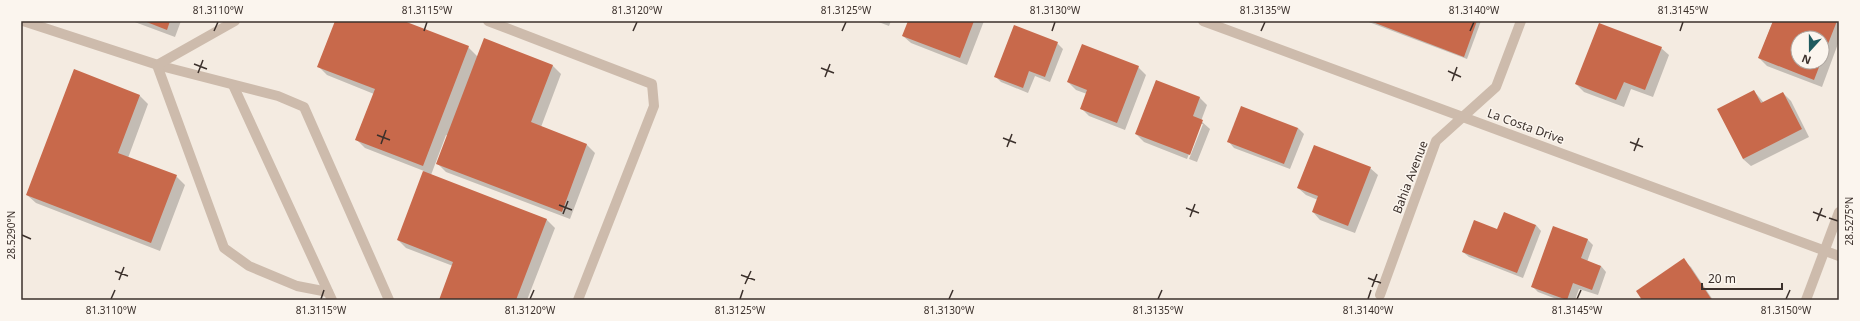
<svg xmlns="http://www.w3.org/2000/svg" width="1860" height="321" font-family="'Noto Sans',sans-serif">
  <rect width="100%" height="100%" fill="#f4ebe1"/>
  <g fill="#0003" fill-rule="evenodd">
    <path d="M132 21H181L175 37Z"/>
    <path d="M336 21H401L468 47 478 57 553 66 561 74 541 127 587 145 595 153 570 219 446 172 437 163 448 136 446 135 431 175 547 220 555 228 527 300H440L453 266 406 248 398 240 424 171 365 148 356 139 374 94 327 75 319 67Z"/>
    <path d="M876 21H891L889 26Z"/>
    <path d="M909 21H984L967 65 911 43 903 36Z"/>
    <path d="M1366 21H1481L1467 59Z"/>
    <path d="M1773 21H1839V41L1822 87 1767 66 1759 58ZM1798 38H1822V62H1798Z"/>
    <path d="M1057 43 1063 49 1050 82 1035 76 1028 93 1001 82 995 76Z"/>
    <path d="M1661 48 1669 55 1653 97 1631 89 1624 107 1584 92 1576 84Z"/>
    <path d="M1138 67 1146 75 1125 130 1089 116 1081 108 1087 94 1076 90 1068 82Z"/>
    <path d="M74 71 140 96 148 104 128 158 176 176 185 185 160 251 36 203 27 195Z"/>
    <path d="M1156 81 1200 98 1207 105 1201 121 1210 129 1197 162 1189 159 1203 124H1201L1187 159 1144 142 1136 134Z"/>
    <path d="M1754 91 1764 103 1783 93 1791 101 1809 137 1751 166 1743 159Z"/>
    <path d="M1298 128 1304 134 1290 169 1234 148 1229 142Z"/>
    <path d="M1370 168 1378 175 1355 233 1320 220 1313 212 1318 200 1306 195 1298 188Z"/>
    <path d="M1536 225 1541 231 1523 278 1469 257 1463 252 1498 230Z"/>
    <path d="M1587 239 1593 245 1587 262 1601 266 1606 272 1598 295 1579 289 1575 300H1559L1538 292 1532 286Z"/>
    <path d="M1683 260 1691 267 1713 300H1643Z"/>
  </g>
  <g fill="#c8694b">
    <path d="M144 21H170L167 30Z"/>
    <path d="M335 21H404L469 46 423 166 355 140 375 89 317 67Z"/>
    <path d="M908 21H974L960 58 902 36Z"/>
    <path d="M1370 21H1477L1464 57Z"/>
    <path d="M1773 21H1837L1822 59V38H1798V62H1821L1814 80 1758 58Z"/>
    <path d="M1599 23 1662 47 1645 90 1624 82 1616 100 1575 84Z"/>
    <path d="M1014 25 1058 42 1045 77 1029 71 1023 88 994 77Z"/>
    <path d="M484 38 553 65 531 122 587 144 562 212 436 164Z"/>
    <path d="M1082 44 1139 66 1117 123 1080 109 1087 90 1067 82Z"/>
    <path d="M74 69 140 95 118 153 177 175 151 243 26 195Z"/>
    <path d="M1156 80 1200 97 1193 116 1203 120 1190 155 1135 134Z"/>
    <path d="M1754 90 1761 103 1783 92 1802 129 1743 159 1717 109Z"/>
    <path d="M1241 106 1298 128 1284 164 1227 142Z"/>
    <path d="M1314 145 1371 167 1348 226 1312 212 1318 196 1297 188Z"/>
    <path d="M423 171 547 219 516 300H439L453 262 397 240Z"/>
    <path d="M1504 212 1536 225 1517 273 1462 252 1474 220 1497 229Z"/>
    <path d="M1553 226 1588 239 1581 258 1601 266 1592 290 1573 283 1567 300 1531 287Z"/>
    <path d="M1684 258 1712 300H1642L1636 291Z"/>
  </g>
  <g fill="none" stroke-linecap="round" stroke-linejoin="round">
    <g stroke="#cdbbac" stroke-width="10">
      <path d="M23 21 161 66 278 96 304 107 389 300"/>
      <path d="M235 21 157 65 224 248 249 266 297 286 328 292"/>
      <path d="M488 21 652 84 654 106 578 300"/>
      <path d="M1203 21 1839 256"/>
      <path d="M233 85 332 300"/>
      <path d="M1380 295 1436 141 1496 87 1521 21"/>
      <path d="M1806 300 1839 212"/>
    </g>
  </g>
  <path fill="none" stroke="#3b302b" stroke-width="1.5" d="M214 31 218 22M424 31 427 22M633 31 637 22M842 31 846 22M1052 31 1055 22M1261 31 1265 22M1470 31 1474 22M1680 31 1683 22M194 64 207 69M821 68 834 73M1448 71 1461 77M198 73 203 60M825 77 830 64M1452 81 1457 67M377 135 390 140M1003 138 1016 143M1630 142 1643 147M381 144 386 130M1007 147 1012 134M1634 151 1639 138M559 205 572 210M1186 208 1199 213M1813 212 1826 217M563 214 568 201M1190 217 1195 204M1829 218 1838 221M1817 221 1822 208M22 235 31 239M115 271 128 276M741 275 755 280M1368 278 1381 283M119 280 124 267M745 284 751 271M1372 287 1377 274M111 299 115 290M321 299 324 290M530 299 534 290M740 299 743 290M949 299 953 290M1158 299 1162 290M1368 299 1371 290M1577 299 1581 290M1786 299 1790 290"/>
  <g text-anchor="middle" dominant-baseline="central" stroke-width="3" stroke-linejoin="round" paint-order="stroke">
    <g font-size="12" fill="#3b302b" stroke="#fbf5ee">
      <text transform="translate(1526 126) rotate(20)">La Costa Drive</text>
      <text transform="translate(1410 177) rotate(-69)">Bahia Avenue</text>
    </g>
  </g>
  <rect width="1860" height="321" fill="none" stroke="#fbf5ee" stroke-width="44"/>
  <g transform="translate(1810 50) rotate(201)"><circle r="19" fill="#fbf5ee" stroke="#aea6a0"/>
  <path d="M0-3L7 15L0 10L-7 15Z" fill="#1f5a5e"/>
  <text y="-6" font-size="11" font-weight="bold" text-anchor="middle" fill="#3b302b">N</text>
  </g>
  <path d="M1702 283v6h80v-6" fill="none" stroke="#3b302b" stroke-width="2"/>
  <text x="1708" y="283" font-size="12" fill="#3b302b" stroke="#fbf5ee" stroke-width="3" paint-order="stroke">20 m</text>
  <rect x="22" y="22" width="1816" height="277" fill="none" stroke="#3b302b" stroke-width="1.5"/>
  <g font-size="10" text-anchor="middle" fill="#3b302b">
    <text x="218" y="14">81.3110°W</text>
    <text x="427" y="14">81.3115°W</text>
    <text x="637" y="14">81.3120°W</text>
    <text x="846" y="14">81.3125°W</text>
    <text x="1055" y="14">81.3130°W</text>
    <text x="1265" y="14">81.3135°W</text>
    <text x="1474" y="14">81.3140°W</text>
    <text x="1683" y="14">81.3145°W</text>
    <text transform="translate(1849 221) rotate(-90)" y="4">28.5275°N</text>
    <text transform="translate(11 235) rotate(-90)" y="4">28.5290°N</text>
    <text x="111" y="314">81.3110°W</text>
    <text x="321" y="314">81.3115°W</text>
    <text x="530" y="314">81.3120°W</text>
    <text x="740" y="314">81.3125°W</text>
    <text x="949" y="314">81.3130°W</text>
    <text x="1158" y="314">81.3135°W</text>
    <text x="1368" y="314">81.3140°W</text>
    <text x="1577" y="314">81.3145°W</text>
    <text x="1786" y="314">81.3150°W</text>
  </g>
</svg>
